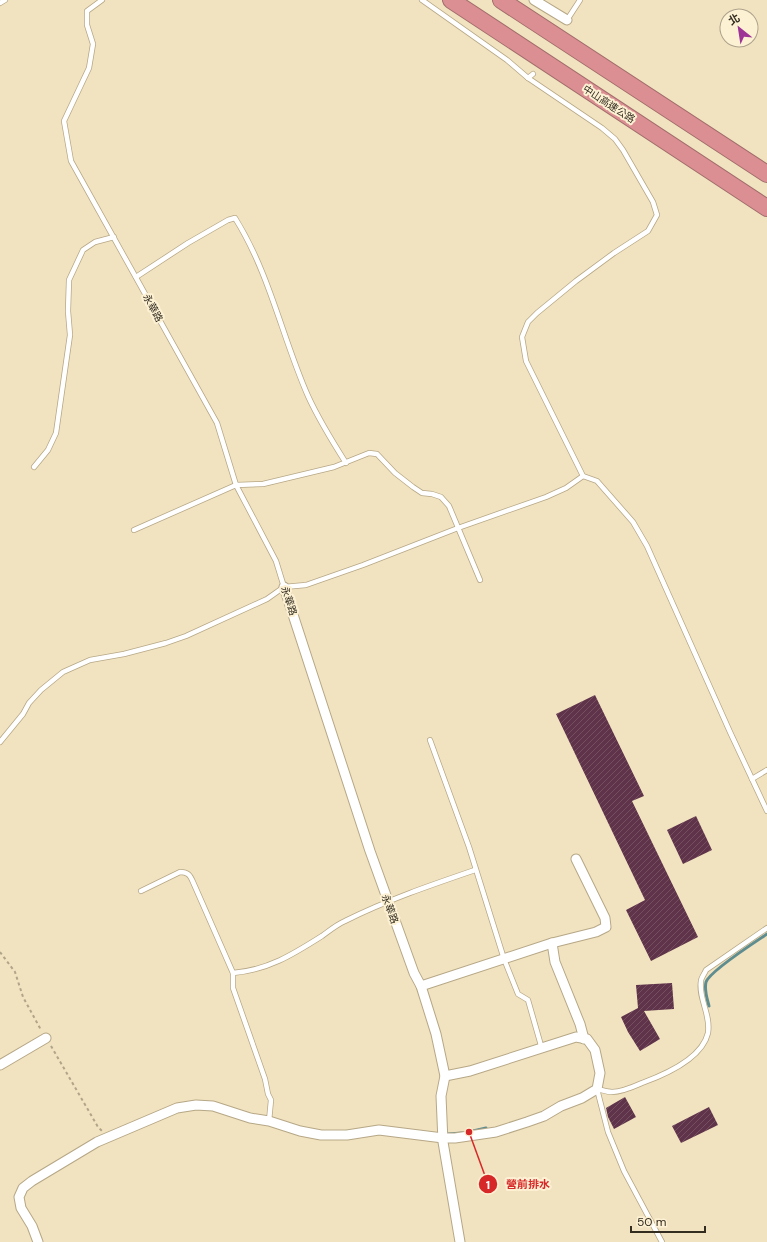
<svg xmlns="http://www.w3.org/2000/svg" width="767" height="1242" font-family="'DM Sans','Noto Sans TC',sans-serif">
  <defs>
    <pattern id="building-hatch" width="6" height="6" patternUnits="userSpaceOnUse"><rect width="6" height="6" fill="#5f3349"/><path d="M-1 1l2-2M0 6l6-6M5 7l2-2" fill="none" stroke="#734f60"/></pattern>
  </defs>
  <rect width="100%" height="100%" fill="#f2e3c0"/>
  <g fill="none" stroke-linecap="round" stroke-linejoin="round">
    <g stroke="#5f8d8f" stroke-width="3">
      <path d="M709 1006C707 998 704 990 706 982 710 971 755 942 767 934"/>
      <path d="M473 1131 486 1128"/>
      <path d="M448 1134 462 1133"/>
    </g>
  </g>
  <g fill="url(#building-hatch)">
    <path d="M595 695 644 796 632 801 698 937 651 961 626 910 645 900 556 714Z"/>
    <path d="M696 816 712 850 683 864 667 830Z"/>
    <path d="M672 983 674 1009 644 1011 660 1039 640 1051 628 1032 621 1017 638 1008 636 985Z"/>
    <path d="M625 1097 636 1117 614 1129 608 1117 606 1108Z"/>
    <path d="M709 1107 718 1125 681 1143 672 1126Z"/>
  </g>
  <g fill="none" stroke-linecap="round" stroke-linejoin="round">
    <g stroke="#b6a786" stroke-width="6">
      <g id="lane">
        <path d="M102 0 87 11V25L93 44 89 68 64 121 71 161 217 423 236 485 276 561 284 587"/>
        <path d="M422 0 507 60 528 78"/>
        <path d="M0 3 5 0"/>
        <path d="M567 20 580 0"/>
        <path d="M533 74 528 78 602 128 615 139 623 150 653 202 657 215 648 231 614 253 576 281 537 313 528 322 522 337 526 361 583 476 597 481 633 522 647 546 730 732 767 811"/>
        <path d="M136 277 188 243 228 220 235 218C270 274 282 337 308 396 319 420 332 441 346 463"/>
        <path d="M34 467 48 450 56 433 70 335 68 311 69 280 83 250 95 242 114 237"/>
        <path d="M134 530 236 485 263 484 334 467 369 453 377 454 395 473 413 487 422 493 432 494 441 497 449 506 480 580"/>
        <path d="M430 740 469 847 504 959 518 994 528 1000 542 1049"/>
        <path d="M0 742 23 714 29 703 41 690 63 672 90 660 124 654 166 643 186 636 267 599 284 587 306 585 363 565 458 528 546 497 566 488 583 476"/>
        <path d="M752 779 767 770"/>
        <path d="M141 891 180 872C188 872 190 875 193 882L233 973V988L265 1079 268 1094 271 1100 269 1121"/>
        <path d="M233 973C268 970 292 955 322 936 329 931 336 925 345 921 387 900 431 885 475 870"/>
        <path d="M662 1242 624 1171 608 1132 597 1089C602 1090 607 1092 612 1092 621 1092 633 1087 642 1083 664 1075 702 1059 708 1033 711 1014 698 998 701 981 701 978 705 973 706 970L767 928"/>
      </g>
    </g>
    <g stroke="#b6a786" stroke-width="11">
      <g id="street">
        <path d="M534 0 567 20"/>
        <path d="M284 587 370 851 414 973 421 986 436 1034 445 1076 441 1096 443 1142 460 1242"/>
        <path d="M552 943 555 962 580 1024 584 1039"/>
        <path d="M421 986 552 943 596 932 606 927 605 918 576 859"/>
        <path d="M0 1065 46 1038"/>
        <path d="M38 1242 32 1226 21 1208 19 1197 23 1188 32 1181 97 1142 177 1108 196 1105 213 1106 250 1118 269 1121 300 1131 321 1135H347L379 1130 443 1138H455L496 1132 527 1122 544 1116 561 1106 582 1098 597 1089 600 1073 595 1050 587 1039 576 1037 470 1071 445 1076"/>
      </g>
    </g>
    <g stroke="#a16d6b" stroke-width="18">
      <g id="highway">
        <path d="M451 0 767 208"/>
        <path d="M501 0 767 174"/>
      </g>
    </g>
    <g stroke="#b0a489" stroke-width="2" stroke-dasharray="3 3" stroke-linecap="butt">
      <path d="M0 952 15 972 23 997 41 1030"/>
      <path d="M51 1046 98 1127 102 1131"/>
    </g>
    <use href="#lane" stroke="#fff" stroke-width="4.5"/>
    <use href="#street" stroke="#fff" stroke-width="9"/>
    <use href="#highway" stroke="#dc8f93" stroke-width="16"/>
  </g>
  <g text-anchor="middle" dominant-baseline="central" stroke-width="4" stroke-linejoin="round" paint-order="stroke">
    <g font-size="10" fill="#332d20" stroke="#fdf1d4">
      <text transform="translate(609 104) rotate(33)">中山高速公路</text>
      <text transform="translate(153 308) rotate(61)">永華路</text>
      <text transform="translate(289 601) rotate(72)">永華路</text>
      <text transform="translate(390 909) rotate(70)">永華路</text>
    </g>
  </g>
  <path fill="none" stroke="#d62828" stroke-width="1.5" d="M469 1132L488 1184"/>
  <g fill="#d62828" stroke="#fdf1d4" stroke-width="1.5">
    <circle cx="469" cy="1132" r="4"/>
    <circle cx="488" cy="1184" r="10"/>
  </g>
  <g font-size="12" text-anchor="middle" font-weight="bold" fill="#fff">
    <text x="488" y="1189">1</text>
  </g>
  <g font-size="11" text-anchor="middle" font-weight="bold" fill="#d62828" stroke="#fdf1d4" stroke-width="4" stroke-linejoin="round" paint-order="stroke">
    <text x="528" y="1188">營前排水</text>
  </g>
  <g transform="translate(739 28) rotate(330)"><circle r="19" fill="#fdf1d4" stroke="#aca38c"/>
  <path d="M0-3L7 15L0 10L-7 15Z" fill="#9e3496"/>
  <text y="-6" font-size="11" font-weight="bold" text-anchor="middle" fill="#332d20">北</text>
  </g>
  <path d="M631 1226v6h74v-6" fill="none" stroke="#332d20" stroke-width="2"/>
  <text x="637" y="1226" font-size="12" fill="#332d20" stroke="#fdf1d4" stroke-width="3" paint-order="stroke">50 m</text>
</svg>
